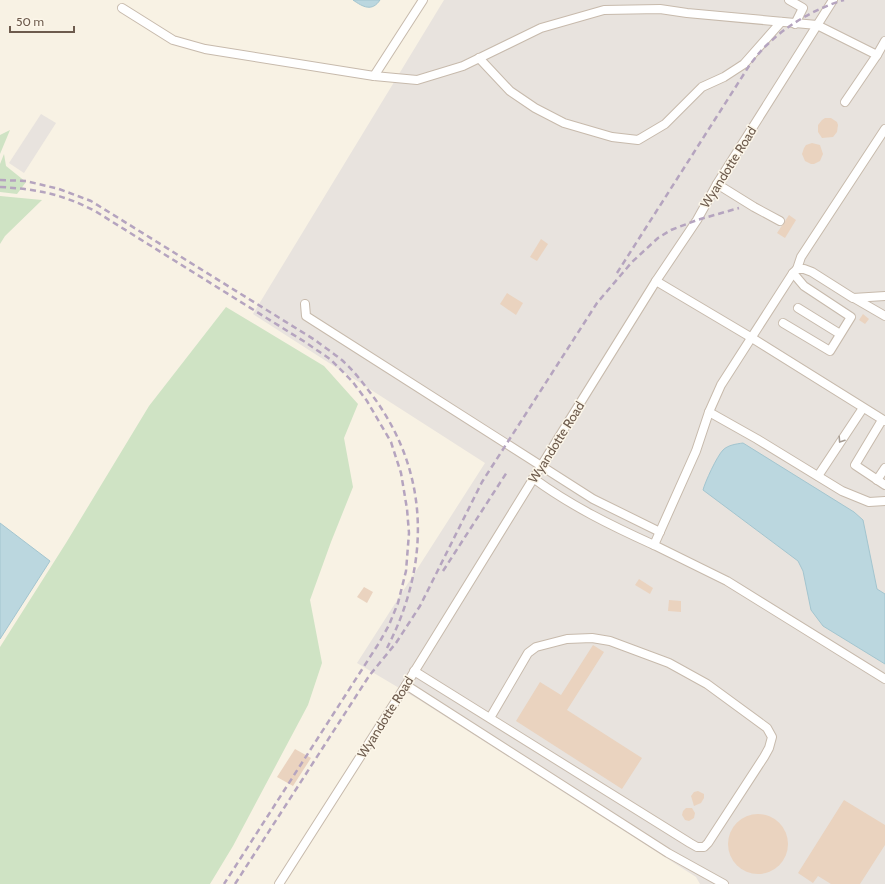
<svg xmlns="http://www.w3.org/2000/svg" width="885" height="884" font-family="Cabin,sans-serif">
  <rect width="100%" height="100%" fill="#f8f2e4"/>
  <g fill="#e8e3de">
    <path d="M444 0H885V884H700L696 877 421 701 357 663 485 463 253 314Z"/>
    <path d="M41 114 56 123 24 173 9 163Z"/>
  </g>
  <g fill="#cfe3c4">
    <path d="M10 130 0 154V135Z"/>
    <path d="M4 154 6 166 26 182 17 194 0 192V164Z"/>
    <path d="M0 196 42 200 5 236 0 244Z"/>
    <path d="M226 307 324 366 358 404 344 438 353 487 331 542 310 600 322 663 308 705 233 846 210 884H0V647L66 543 149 406Z"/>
  </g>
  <g fill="#bbd7df" stroke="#a3c5cf">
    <path d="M353 0H380C372 12 363 7 353 0Z"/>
    <path d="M743 443 854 512 863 520 877 589 885 594V664L823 626 811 610 803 571 798 561 703 490C705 482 717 456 723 450 728 445 736 444 743 443Z"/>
    <path d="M0 523 50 561 0 639Z"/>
  </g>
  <g fill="#ead3bf">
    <path d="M825 118H831L837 122 838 125 837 132 833 137 822 138 818 132V125L822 120Z"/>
    <path d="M812 143 820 145 823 154 820 161 814 164H811L805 161 802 154 804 148 806 145Z"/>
    <path d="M789 215 796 220 785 238 777 233Z"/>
    <path d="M541 239 548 244 537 261 530 257Z"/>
    <path d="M507 293 523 303 516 315 500 304Z"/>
    <path d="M863 314 869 319 865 324 859 320Z"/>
    <path d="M639 579 653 588 650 594 635 585Z"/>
    <path d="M364 587 373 592 367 603 357 597Z"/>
    <path d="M669 600 681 601V612L668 611Z"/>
    <path d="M593 645 604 652 567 710 642 758 622 789 516 721 540 682 561 695Z"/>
    <path d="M295 749 311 758 293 786 277 777Z"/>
    <path d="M698 791 704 794V798L701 803 694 806 691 796 694 792Z"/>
    <path d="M844 800 885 825V845L860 884H831L818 876 813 883 798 873Z"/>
    <path d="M686 808H692L695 813 694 818 689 821 685 820 682 815 683 811Z"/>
    <circle cx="758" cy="844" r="30"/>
  </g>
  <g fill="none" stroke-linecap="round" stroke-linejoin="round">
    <g stroke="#c7baac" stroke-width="10">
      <g id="minor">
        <path d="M789 0 803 8 795 24"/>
        <path d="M122 8 173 40 205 49 374 76 417 80 463 66 541 28 604 10 660 9 687 13 817 25 877 55 885 41"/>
        <path d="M479 58 510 91 535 108 564 123 612 137 638 140 665 124 702 87 724 77 744 64 781 22"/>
        <path d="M374 76 423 0"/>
        <path d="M845 102 877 55"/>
        <path d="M717 184 754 207 780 221"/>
        <path d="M797 269 801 257 885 129"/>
        <path d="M656 281 752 338 885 421"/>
        <path d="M885 296 853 298 812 272 804 269H797L793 273 721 385 709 412 696 451 654 545 727 581 885 679"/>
        <path d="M854 298 885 316"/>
        <path d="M305 304 306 316 593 499 660 532"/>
        <path d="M798 308 840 334"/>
        <path d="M783 323 830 351 851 317 804 286 793 273"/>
        <path d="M709 412 757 439 842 491 869 502 885 501"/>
        <path d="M882 420 855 465 885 485"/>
        <path d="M818 476 863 408"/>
        <path d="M533 478C571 506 612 526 654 545"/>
        <path d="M877 480 885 468"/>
        <path d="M414 671 690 843 697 847H704L708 843 764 757 769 748 772 737 767 728 707 684 669 663 610 641 592 638 567 639 536 647 528 653 490 718"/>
        <path d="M406 685 668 853 724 884"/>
        <path d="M279 884 406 685 564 429 656 281 697 220 717 184 833 0"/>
      </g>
    </g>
    <use href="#minor" stroke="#fff" stroke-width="8"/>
    <g stroke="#b5a4bf" stroke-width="2.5" stroke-dasharray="6 4" stroke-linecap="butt">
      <path d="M0 180 26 181 59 189 91 201 315 340C324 347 335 354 344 362 356 373 365 386 375 399 430 476 430 565 387 648"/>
      <path d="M0 187C37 189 62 194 95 211L305 342 330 359 352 381 367 401 391 442 401 473 407 509 409 533 406 571 398 603 389 625 379 643 224 884"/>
      <path d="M617 273 749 66C755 58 761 50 769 43 790 23 817 8 844 0"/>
      <path d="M443 571 507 472"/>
      <path d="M235 884 369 676 396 643 420 606 482 482 597 303 632 262 658 238 671 230 697 220 739 208"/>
    </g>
  </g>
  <defs><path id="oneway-chevron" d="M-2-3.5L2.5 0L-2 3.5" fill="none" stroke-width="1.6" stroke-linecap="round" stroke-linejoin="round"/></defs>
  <use stroke="#a79d94" href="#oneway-chevron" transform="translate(841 440) rotate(123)"/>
  <g text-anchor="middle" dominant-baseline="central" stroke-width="3" stroke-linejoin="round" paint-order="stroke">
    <g font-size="13" fill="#6d5b4d" stroke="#fcf6e9">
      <text transform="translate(728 167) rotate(-58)">Wyandotte Road</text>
      <text transform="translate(556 442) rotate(-58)">Wyandotte Road</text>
      <text transform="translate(385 717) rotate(-58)">Wyandotte Road</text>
    </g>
  </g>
  <path d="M10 26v6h64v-6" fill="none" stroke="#6d5b4d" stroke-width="2"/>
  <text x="16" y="26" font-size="12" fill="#6d5b4d" stroke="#fcf6e9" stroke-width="3" paint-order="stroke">50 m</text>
</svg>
